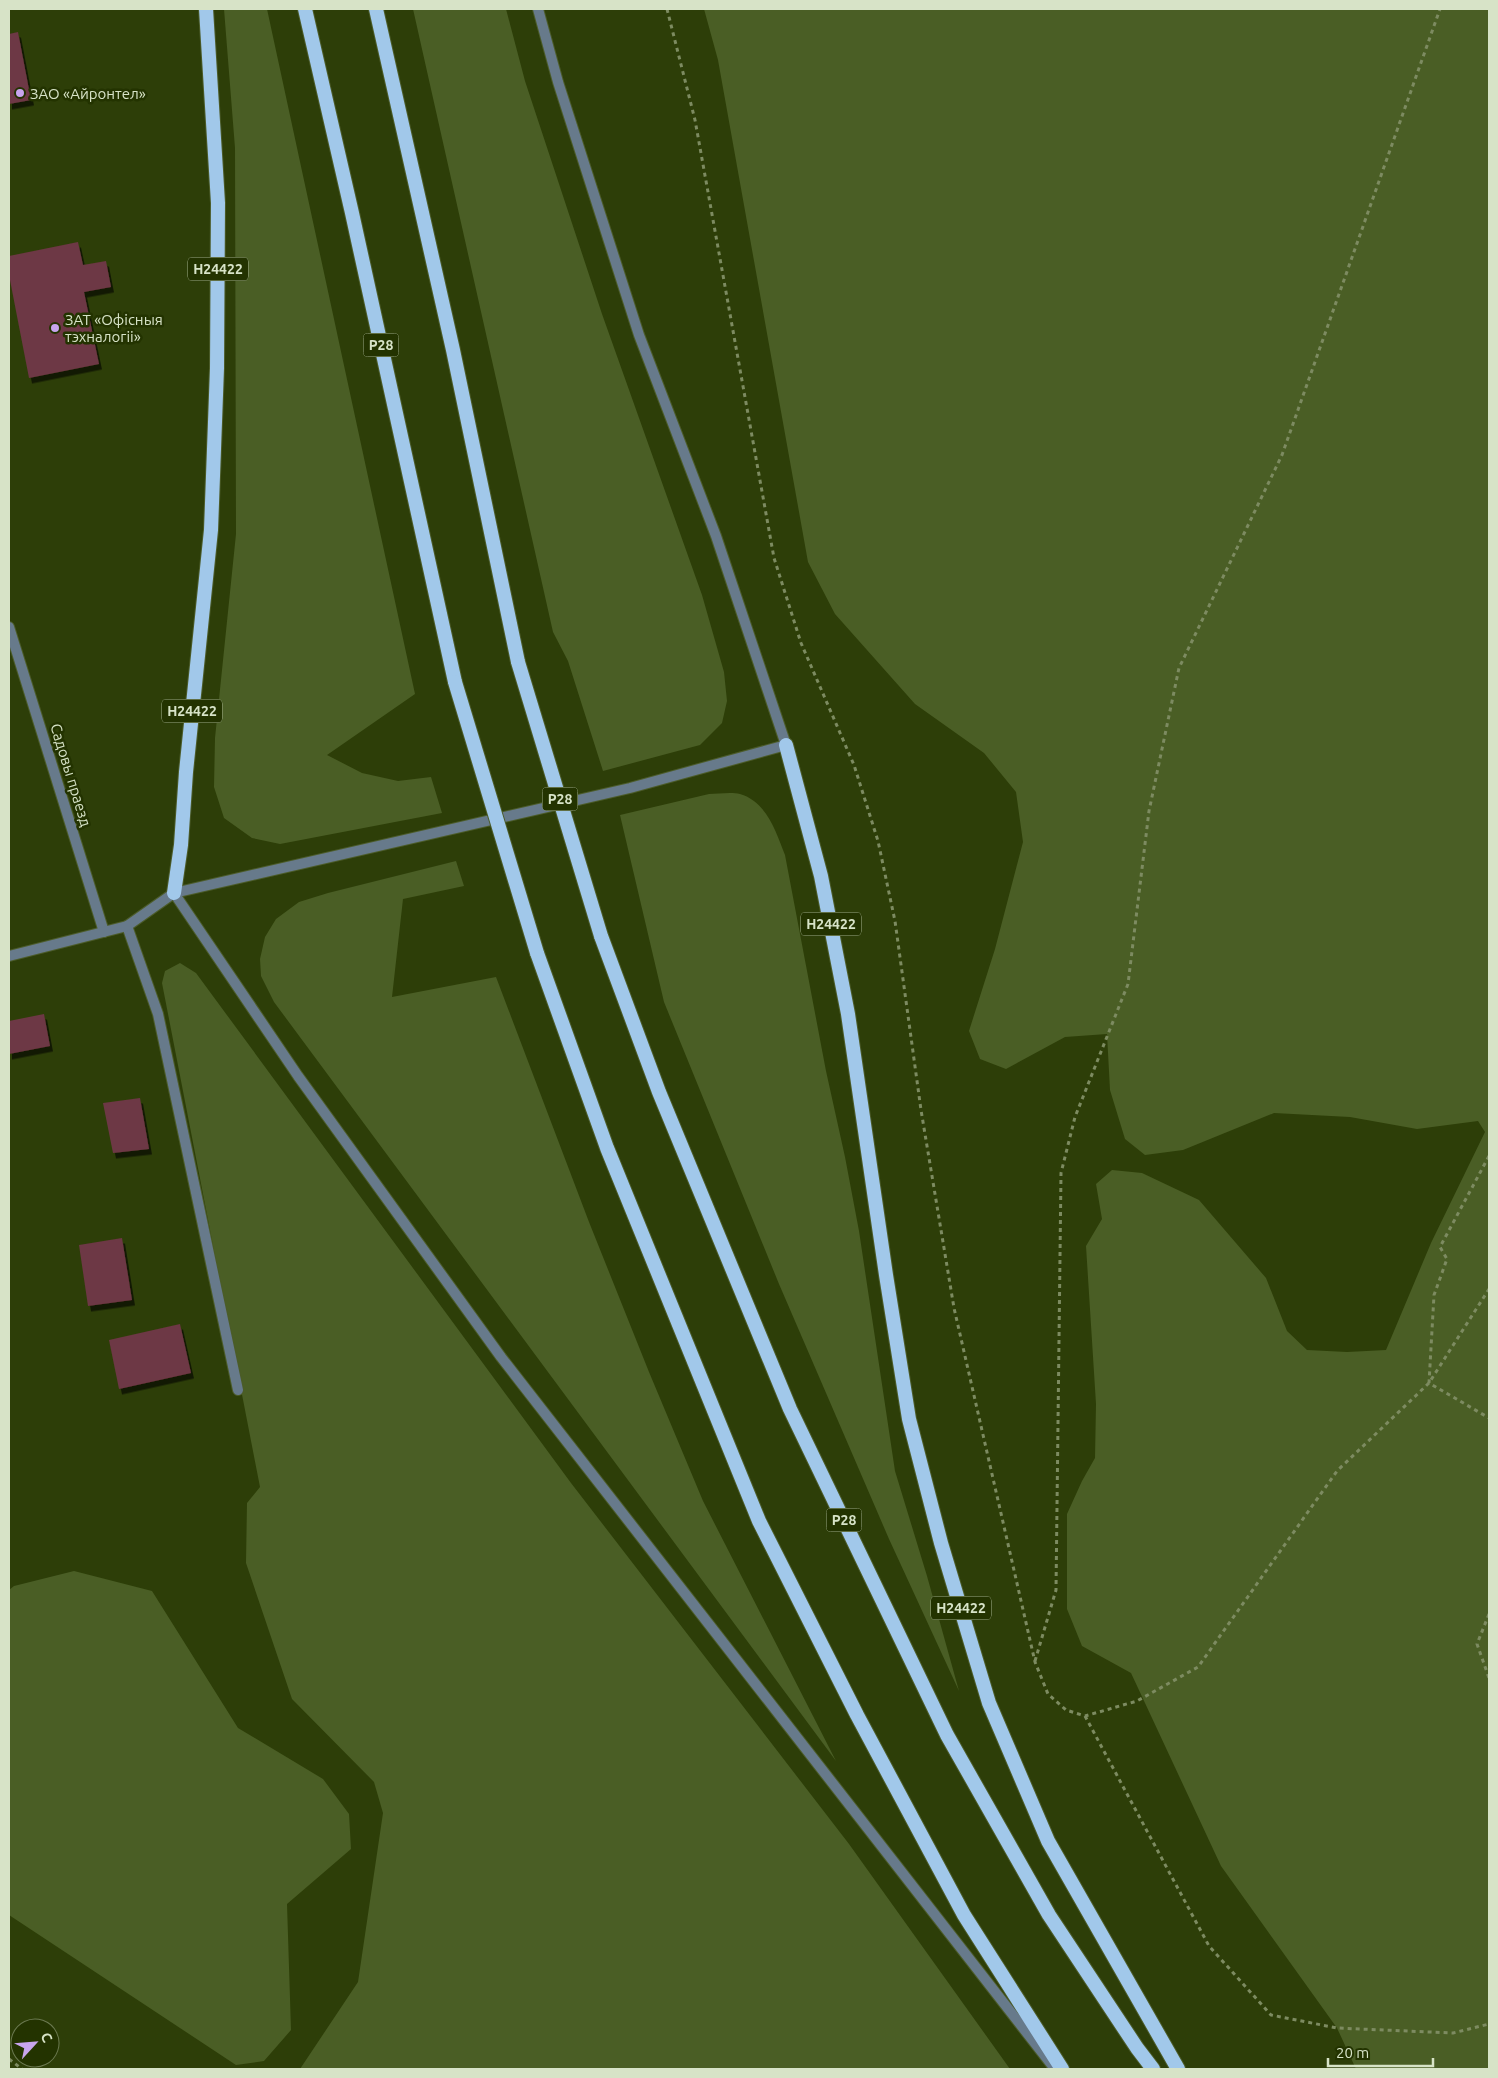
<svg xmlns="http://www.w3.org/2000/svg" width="1498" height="2078" font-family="Ubuntu,sans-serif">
  <defs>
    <filter id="shadow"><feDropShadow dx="3" dy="5.5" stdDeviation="0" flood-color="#0009"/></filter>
  </defs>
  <rect width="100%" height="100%" fill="#2d3e08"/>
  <g fill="#4a5e25">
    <path d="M224 9H267L415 694 327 755 362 773 398 781 431 777 442 813 280 844 252 838 224 818 214 787 215 738 236 534 235 148Z"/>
    <path d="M413 9H506L525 81 602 314 702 595 724 672 727 701 722 723 700 745 603 771 568 661 553 632Z"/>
    <path d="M704 9H1489V2069H1356L1337 2028 1221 1866 1131 1673 1082 1646 1067 1609V1514L1082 1481 1095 1458 1096 1404 1086 1246 1102 1219 1096 1184 1112 1170 1142 1173 1199 1200 1266 1278 1287 1331 1307 1350 1347 1352 1386 1350 1431 1243 1485 1132 1478 1121 1417 1129 1350 1117 1274 1113 1183 1150 1145 1155 1125 1139 1110 1090 1107 1034 1065 1037 1006 1069 980 1059 969 1031 995 949 1023 842 1016 792 984 753 915 704 835 614 808 562 718 60Z"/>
    <path d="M709 794C718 794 731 792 740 794 767 802 776 832 785 855L826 1071 845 1157 859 1231 895 1471 927 1576 959 1691 889 1539 779 1284 664 1002 620 815Z"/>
    <path d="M456 861 464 886 403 899 392 997 496 977 589 1222 649 1372 703 1501 836 1761 274 1002 261 976 260 959 265 937 276 919 299 902 328 893Z"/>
    <path d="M180 963 196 973 571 1483 849 1844 1010 2069H300L358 1982 383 1813 374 1782 292 1699 246 1563 247 1503 260 1487 162 983 165 971Z"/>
    <path d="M74 1571 152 1591 238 1728 323 1779 349 1814 351 1849 287 1904 291 2030 264 2061 236 2065 9 1915V1590L14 1586Z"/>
  </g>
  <g fill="#6d3744" filter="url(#shadow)">
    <path d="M18 32 31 100 9 104V34Z"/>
    <path d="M78 242 83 265 106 261 111 287 84 292 99 364 29 378 9 275V256Z"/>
    <path d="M44 1014 50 1046 9 1054V1021Z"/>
    <path d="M140 1098 149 1149 113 1153 103 1103Z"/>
    <path d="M122 1238 132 1300 88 1306 79 1245Z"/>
    <path d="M180 1324 191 1373 119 1389 109 1340Z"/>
  </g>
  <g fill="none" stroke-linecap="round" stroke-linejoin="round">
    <g stroke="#4c5c2a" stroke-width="12">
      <path id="service" d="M127 926 158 1014 238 1390"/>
    </g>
    <g stroke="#4c5c2a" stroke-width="12">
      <path id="minor" d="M9 627 104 932"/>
    </g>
    <g stroke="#4c5c2a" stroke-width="12">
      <g id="tertiary">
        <path d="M174 893 298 1076 501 1357 1055 2069"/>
        <path d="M9 956 127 926 174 893 630 788 786 745 716 536 639 335 558 82 538 9"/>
      </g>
    </g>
    <g stroke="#4c5c2a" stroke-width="16">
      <g id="trunk">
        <path d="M305 9 352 213 455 682"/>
        <path d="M376 9 453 350 518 662"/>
        <path d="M786 745 821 876 848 1014 886 1275 909 1419 941 1543 989 1703 1048 1841 1178 2069"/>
        <path d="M174 893 181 845 186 772 211 530 217 368 218 203 206 9"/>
        <path d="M601 936 659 1092 790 1409 947 1735 1049 1915 1137 2048 1153 2069"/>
        <path d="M537 953 607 1148 759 1521 857 1715 964 1915 1062 2069"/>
      </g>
    </g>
    <g stroke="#7d8b61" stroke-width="3" stroke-dasharray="4 4" stroke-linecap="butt">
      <path d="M667 9 695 120 774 558 801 643 854 765 878 841 895 921 921 1110 954 1308 1035 1662 1048 1694 1066 1710 1085 1716 1137 1701 1198 1667 1337 1471 1429 1383 1489 1289"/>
      <path d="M1489 1156 1440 1247 1447 1259 1434 1295 1429 1383 1489 1418"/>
      <path d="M1489 1614 1477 1644 1489 1678"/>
      <path d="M1035 1661 1056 1590 1061 1173 1075 1117 1128 984 1149 811 1179 668 1282 455 1440 9"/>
      <path d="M1085 1716 1209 1946 1271 2015 1337 2028 1453 2033 1489 2024"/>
      <path d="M9 2059 22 2069"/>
    </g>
    <use href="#service" stroke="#677a8b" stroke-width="10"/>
    <use href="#minor" stroke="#677a8b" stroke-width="10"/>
    <use href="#tertiary" stroke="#677a8b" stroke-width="10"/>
    <use href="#trunk" stroke="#a1c8ea" stroke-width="14"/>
    <g stroke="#4c5c2a" stroke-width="16" stroke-linecap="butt">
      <g id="trunk-bridge">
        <path d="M518 662 601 936"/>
        <path d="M455 682 537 953"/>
      </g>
    </g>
    <use href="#trunk-bridge" stroke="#a1c8ea" stroke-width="14"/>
  </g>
  <g fill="#c8a5ee" stroke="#233300" stroke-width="2">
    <circle cx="20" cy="93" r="5"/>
    <circle cx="55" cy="328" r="5"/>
  </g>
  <g text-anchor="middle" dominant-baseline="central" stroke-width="5" stroke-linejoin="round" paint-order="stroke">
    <g fill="#233300" stroke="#a1ae8b" stroke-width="1">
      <rect x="188" y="257.5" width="60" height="23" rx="4"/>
      <rect x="363.5" y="333.5" width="35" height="23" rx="4"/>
      <rect x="162" y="699.5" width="60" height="23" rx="4"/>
      <rect x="542.5" y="787.5" width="35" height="23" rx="4"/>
      <rect x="801" y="912.5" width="60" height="23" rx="4"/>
      <rect x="826.5" y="1508.5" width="35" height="23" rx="4"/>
      <rect x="931" y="1596.5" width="60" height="23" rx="4"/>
    </g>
    <g font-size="14" font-weight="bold" fill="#d7e3c7">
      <text x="218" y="269">Н24422</text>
      <text x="381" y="345">Р28</text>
      <text x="192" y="711">Н24422</text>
      <text x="560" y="799">Р28</text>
      <text x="831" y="924">Н24422</text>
      <text x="844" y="1520">Р28</text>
      <text x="961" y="1608">Н24422</text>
    </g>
    <g font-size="15" fill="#d7e3c7" stroke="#233300" text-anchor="start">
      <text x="30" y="93">ЗАО «Айронтел»</text>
      <text x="65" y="319">ЗАТ «Офісныя<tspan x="65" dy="17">тэхналогіі»</tspan></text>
    </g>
    <g font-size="15" fill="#d7e3c7" stroke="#233300">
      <text transform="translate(71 775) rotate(73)">Садовы праезд</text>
    </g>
  </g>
  <rect width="1498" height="2078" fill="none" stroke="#d7e3c7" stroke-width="20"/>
  <g transform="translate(35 2043) rotate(64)"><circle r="24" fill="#233300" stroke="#6b7950"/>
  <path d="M0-4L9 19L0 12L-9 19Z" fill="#c8a5ee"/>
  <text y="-8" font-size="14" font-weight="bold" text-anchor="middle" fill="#d7e3c7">С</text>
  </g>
  <path d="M1328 2058v8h105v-8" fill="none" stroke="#d7e3c7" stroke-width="2.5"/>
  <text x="1336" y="2058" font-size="15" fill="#d7e3c7" stroke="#233300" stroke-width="4" paint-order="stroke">20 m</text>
</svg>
